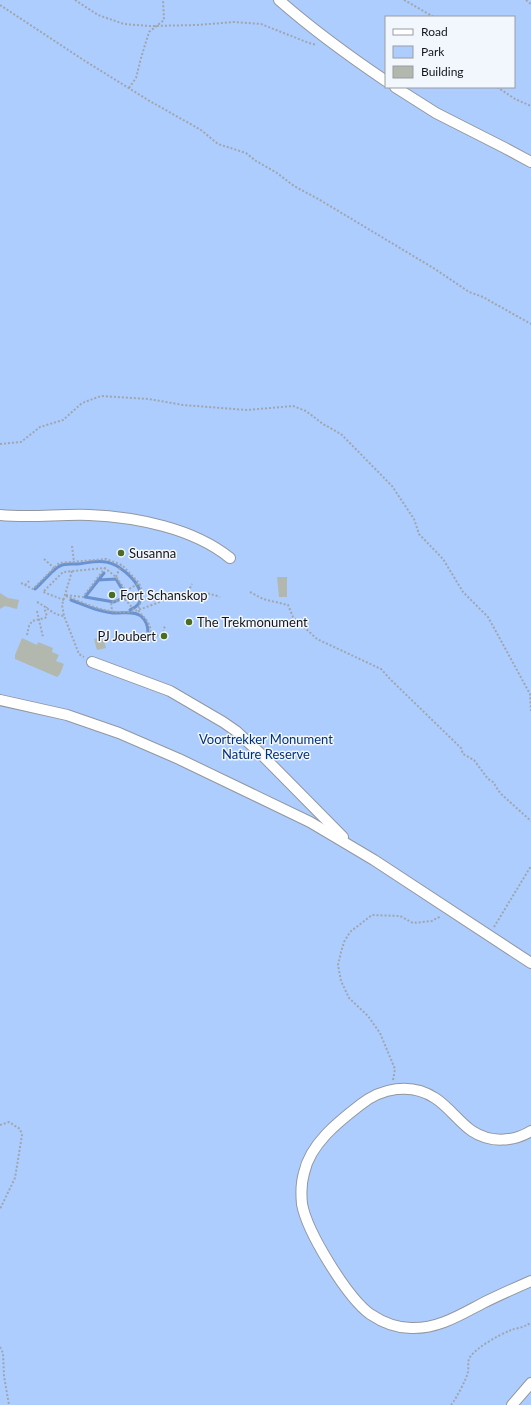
<svg xmlns="http://www.w3.org/2000/svg" width="531" height="1405" font-family="Lato,sans-serif">
  <rect width="100%" height="100%" fill="#e4eaf2"/>
  <path fill="#adcdff" fill-rule="evenodd" d="M0 0H531V1405H0ZM386 17H514V87H386Z"/>
  <g fill="none" stroke-linecap="round" stroke-linejoin="round">
    <g stroke="#6a92d0" stroke-width="3">
      <path d="M98 580 116 579 125 594V597L114 602 85 597 104 573"/>
      <path d="M35 589C41 584 54 568 60 566 64 563 73 564 78 564 87 563 97 560 106 562 123 564 159 598 130 610"/>
      <path d="M71 600C85 605 101 613 117 613 125 613 134 611 141 616 146 620 148 627 148 633"/>
    </g>
  </g>
  <g fill="#b3b8af">
    <path d="M277 577H287V597H279Z"/>
    <path d="M0 593 8 598 19 600 17 609 5 606 0 609Z"/>
    <path d="M103 637 106 648 97 650 94 639Z"/>
    <path d="M22 638 37 645 38 642 53 648 52 652 59 655 56 661 64 664 60 674 57 677 15 659V655Z"/>
  </g>
  <g fill="none" stroke-linecap="round" stroke-linejoin="round">
    <g stroke="#92979f" stroke-width="12">
      <g id="minor">
        <path d="M279 0C313 30 349 56 386 81"/>
        <path d="M395 87 436 113 505 148 531 162"/>
        <path d="M0 515C30 518 59 514 89 515 136 517 193 528 230 558"/>
        <path d="M92 662 170 691 223 722 236 731 263 756 343 837"/>
        <path d="M0 700 67 715 119 733 179 759 310 822 374 860 531 963"/>
        <path d="M531 1131C513 1142 490 1143 472 1131 459 1122 449 1107 435 1098 411 1082 381 1088 360 1105 338 1122 310 1144 304 1173 301 1183 301 1194 302 1204 307 1232 347 1297 370 1314 382 1322 396 1328 411 1328 438 1329 460 1315 483 1303 499 1295 515 1288 531 1281"/>
        <path d="M512 1405 531 1383"/>
      </g>
    </g>
    <g stroke="#a0a5ab" stroke-width="2" stroke-dasharray="2 2" stroke-linecap="butt">
      <path d="M75 0 98 15 124 24 149 26 197 25 234 22 261 24 309 43 317 45"/>
      <path d="M404 0 434 17"/>
      <path d="M526 0 531 4"/>
      <path d="M0 5 85 61 148 100 201 130 218 144 246 153 256 161 277 173 294 186 320 200 435 269 469 292 483 297 531 324"/>
      <path d="M497 87 515 99 531 106"/>
      <path d="M129 88 136 78 141 58 149 32 164 20 163 0"/>
      <path d="M0 444 21 442 40 427 63 420 82 403 101 396 149 399 183 405 247 410 293 406 306 411 323 424 341 434 392 486 414 519 419 534 443 559 463 592 488 617 530 694 531 711"/>
      <path d="M72 546 74 562"/>
      <path d="M44 559 54 568"/>
      <path d="M72 571 62 605 64 616 79 654 84 657"/>
      <path d="M116 577 121 565"/>
      <path d="M21 583 33 589 59 563 106 559 122 565 139 583 143 594 138 610C144 619 149 619 151 632L162 638 165 625"/>
      <path d="M25 585 29 581"/>
      <path d="M126 591 139 583"/>
      <path d="M189 592V590L192 584"/>
      <path d="M250 592 263 599 288 605 293 617 317 639 381 669 390 679 461 748 463 754 474 760 488 779 493 782 500 793 531 821"/>
      <path d="M66 595 83 597 105 568"/>
      <path d="M66 596C87 604 110 616 134 611 139 610 144 608 149 606 177 596 189 586 220 597"/>
      <path d="M125 599 134 610"/>
      <path d="M64 600 43 592 63 572 105 568 116 577 126 591 125 599 111 602 112 611"/>
      <path d="M37 602C47 607 53 615 64 616"/>
      <path d="M37 611 43 637"/>
      <path d="M27 635 29 626 32 621 45 618 47 616 45 611 47 607"/>
      <path d="M494 927 531 866"/>
      <path d="M393 1080 395 1069 380 1033 368 1016 349 998 341 981 338 965 341 952 344 942 350 932 372 915 400 916 413 923 432 921 441 916"/>
      <path d="M0 1125 9 1122 20 1129 22 1135 15 1178 0 1209"/>
      <path d="M0 1347 3 1353 4 1376 9 1405"/>
      <path d="M451 1405C456 1399 466 1380 468 1372 469 1367 467 1362 470 1357 477 1347 499 1335 511 1330 516 1328 523 1328 528 1324L531 1325"/>
    </g>
    <use href="#minor" stroke="#fff" stroke-width="10"/>
  </g>
  <g fill="#4a6c23" stroke="#f2f7fe" stroke-width="1.5">
    <circle cx="121" cy="553" r="4"/>
    <circle cx="112" cy="595" r="4"/>
    <circle cx="189" cy="622" r="4"/>
    <circle cx="164" cy="636" r="4"/>
  </g>
  <g text-anchor="middle" dominant-baseline="central" stroke-width="3" stroke-linejoin="round" paint-order="stroke">
    <g font-size="13" fill="#141619" stroke="#f2f7fe" text-anchor="start">
      <text x="129" y="553">Susanna</text>
      <text x="120" y="595">Fort Schanskop</text>
      <text x="197" y="622">The Trekmonument</text>
      <text x="156" y="636" text-anchor="end">PJ Joubert</text>
    </g>
    <g font-size="13" fill="#00327a" stroke="#f2f7fe">
      <text x="266" y="739">Voortrekker Monument<tspan x="266" dy="15">Nature Reserve</tspan></text>
    </g>
  </g>
  <rect x="385" y="16" width="130" height="72" fill="#f2f7fe" stroke="#999da2"/>
  <rect x="393" y="29" width="20" height="6" fill="#ffffff" stroke="#999da2"/>
  <text x="421" y="36" font-size="12" fill="#141619">Road</text>
  <rect x="393" y="46" width="20" height="12" fill="#adcdff" stroke="#999da2"/>
  <text x="421" y="56" font-size="12" fill="#141619">Park</text>
  <rect x="393" y="66" width="20" height="12" fill="#b3b8af" stroke="#999da2"/>
  <text x="421" y="76" font-size="12" fill="#141619">Building</text>
</svg>
